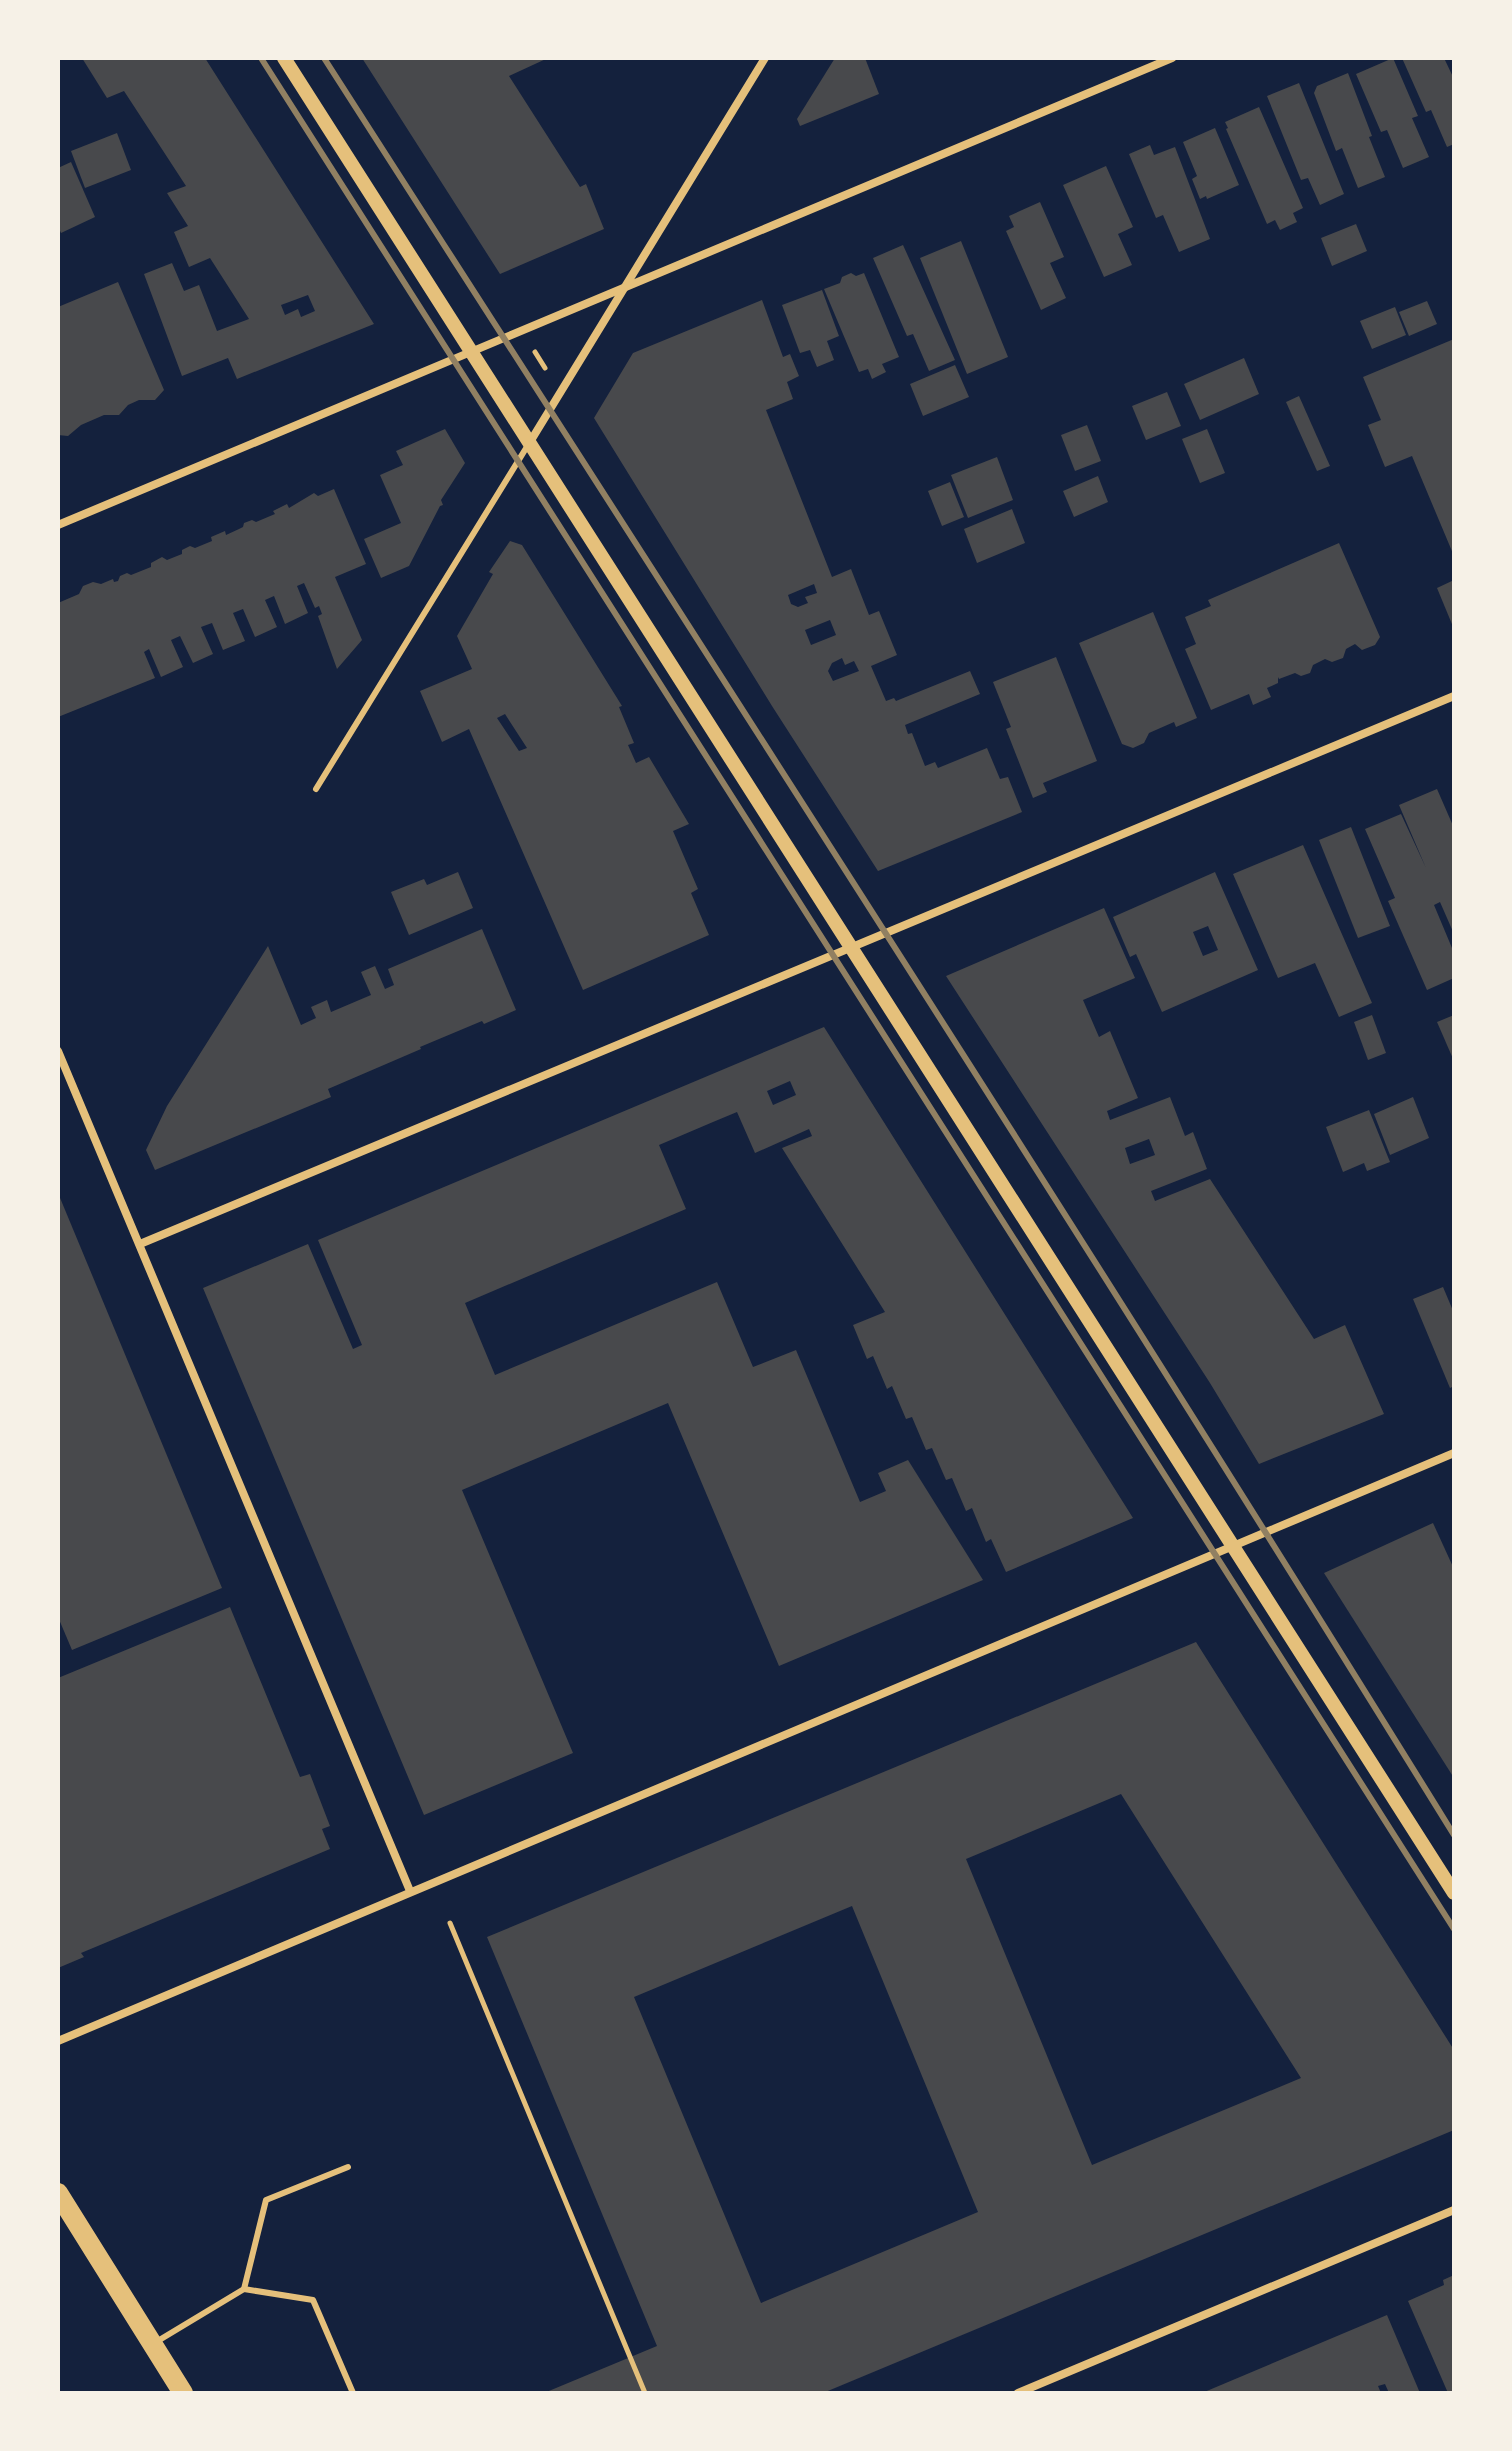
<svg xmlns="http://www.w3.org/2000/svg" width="1512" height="2451" font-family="Rubik,sans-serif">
  <rect width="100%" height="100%" fill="#14213d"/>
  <g fill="#48494c" fill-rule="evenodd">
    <path d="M82 58H205L374 324 237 379 228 358 182 376 144 274 172 263 184 291 199 285 217 331 249 319 210 258 189 267 174 232 188 226 167 193 186 186 124 91 107 98ZM308 295 315 311 301 317 298 309 285 315 281 305Z"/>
    <path d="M362 58H548L509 76 580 187 586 184 604 229 500 274Z"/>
    <path d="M835 58H865L879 94 800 126 797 119Z"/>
    <path d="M1393 58 1418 116 1412 118 1429 157 1403 168 1387 130 1381 132 1356 74Z"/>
    <path d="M1402 58H1444L1454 79V144L1447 147 1431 110 1426 112Z"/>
    <path d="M1348 73 1372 136 1369 137 1385 177 1358 188 1342 148 1336 151 1314 93 1317 86Z"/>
    <path d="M1299 83 1344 194 1320 205 1308 178 1301 180 1267 96Z"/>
    <path d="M1259 107 1303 208 1293 213 1297 222 1280 230 1275 220 1267 224 1226 129 1228 128 1225 122Z"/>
    <path d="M1215 128 1239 185 1207 199 1206 196 1200 199 1192 179 1197 176 1183 142Z"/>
    <path d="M117 133 131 170 85 188 71 151Z"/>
    <path d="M1150 145 1154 155 1175 147 1210 239 1179 252 1163 215 1156 218 1129 154Z"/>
    <path d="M71 162 95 217 61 233 58 226V168Z"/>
    <path d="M1106 166 1133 227 1118 234 1132 265 1104 277 1063 185Z"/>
    <path d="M1040 202 1064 257 1050 263 1066 298 1041 310 1006 231 1014 227 1009 216Z"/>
    <path d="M1356 224 1367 251 1332 266 1321 238Z"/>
    <path d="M961 241 1008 357 967 374 920 258Z"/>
    <path d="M903 245 955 360 929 371 913 334 907 336 873 258Z"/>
    <path d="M851 273 856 276 864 273 899 357 882 364 886 372 872 379 868 369 859 372 824 289 840 283 842 277Z"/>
    <path d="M118 282 164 390 155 400H139L128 405 119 415H104L81 425 68 436 58 435V307Z"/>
    <path d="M822 290 839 336 827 341 834 360 817 367 810 350 800 353 782 305Z"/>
    <path d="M762 300 783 357 790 354 799 376 787 382 793 399 766 410 832 577 851 569 869 615 879 611 897 655 871 666 886 701 894 698 896 701 970 671 980 694 905 725 908 734 912 733 925 766 935 762 938 768 987 748 1000 779 1008 777 1022 812 878 871 772 706 594 418 633 353ZM814 584 817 593 805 597 808 603 798 607 791 604 788 595ZM830 620 836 635 811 645 805 630ZM842 658 845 665 854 661 859 671 833 681 828 671 832 663Z"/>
    <path d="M1427 301 1437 324 1409 336 1399 312Z"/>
    <path d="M1395 307 1406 335 1372 349 1360 321Z"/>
    <path d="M1454 339V556L1412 456 1385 467 1368 425 1381 420 1363 377Z"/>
    <path d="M1244 358 1259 394 1200 420 1184 384Z"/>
    <path d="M955 365 969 397 923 416 910 384Z"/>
    <path d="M1167 392 1181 426 1146 440 1132 406Z"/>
    <path d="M1299 396 1330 466 1317 471 1286 402Z"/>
    <path d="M1087 425 1101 461 1075 471 1061 435Z"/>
    <path d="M445 429 465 463 441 500 443 505 440 506 409 566 381 578 364 539 401 523 380 475 403 465 396 451Z"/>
    <path d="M1207 429 1225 473 1200 483 1182 439Z"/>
    <path d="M997 457 1013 500 968 518 951 475Z"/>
    <path d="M1098 476 1108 502 1074 517 1063 491Z"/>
    <path d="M950 482 964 517 942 526 928 491Z"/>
    <path d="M334 489 366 564 335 577 362 640 337 669 318 616 322 614 319 606 315 608 304 583 297 586 308 613 285 624 274 596 265 600 277 627 255 637 243 609 233 613 245 641 223 650 212 623 201 627 213 654 193 663 180 636 171 640 183 667 161 677 149 649 144 652 155 678 58 717V603L79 594 83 586 93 582 101 584 113 579 114 582 118 581 120 576 127 573 131 575 151 567V563L162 557 167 560 182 554V550L190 546 195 548 212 541 211 537 225 531 226 535 239 529 243 527 244 523 252 520 256 522 275 514 273 511 287 504 289 508 314 493 318 496Z"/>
    <path d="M1012 509 1025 543 977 563 964 529Z"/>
    <path d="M510 541 522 545 622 706 619 707 634 743 628 745 636 763 649 757 689 824 673 831 698 889 691 893 709 935 583 990 469 729 442 742 420 691 472 669 457 636 493 574 489 572ZM505 714 527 748 519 751 497 718Z"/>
    <path d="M1339 543 1380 637 1375 645 1362 650 1355 644 1346 649 1343 658 1332 662 1325 659 1313 665 1310 673 1301 676 1295 673 1279 679 1278 677V683L1267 688 1271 697 1253 705 1249 694 1211 710 1185 649 1196 644 1185 617 1211 606 1208 600Z"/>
    <path d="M1454 580V629L1437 588Z"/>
    <path d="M1153 612 1197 718 1176 727 1174 722 1149 733 1144 743 1133 748 1122 744 1079 643Z"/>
    <path d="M1056 657 1097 761 1043 783 1047 792 1033 798 1006 729 1011 727 993 682Z"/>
    <path d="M1437 789 1454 828V934L1440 902 1434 905 1452 948H1454V978L1427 990 1388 901 1395 898 1365 829 1401 814 1426 868 1399 805Z"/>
    <path d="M1351 827 1390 926 1358 938 1319 840Z"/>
    <path d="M1303 845 1372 1003 1339 1017 1315 963 1278 978 1233 874Z"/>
    <path d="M458 872 473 908 409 935 391 892 424 879 427 885Z"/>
    <path d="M1215 872 1258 970 1162 1012 1136 954 1130 957 1113 917ZM1208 926 1218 950 1203 956 1193 932Z"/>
    <path d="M1104 908 1135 978 1083 1000 1099 1037 1110 1031 1138 1098 1107 1111 1110 1120 1170 1097 1185 1136 1193 1132 1207 1169 1151 1191 1155 1201 1210 1179 1314 1339 1345 1325 1384 1414 1259 1464 1210 1383 946 976ZM1149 1139 1155 1155 1130 1164 1125 1148Z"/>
    <path d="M482 929 516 1010 484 1024 482 1021 420 1047 421 1049 328 1089 331 1097 155 1170 146 1150 167 1106 268 946 301 1025 316 1018 311 1007 327 1000 331 1012 371 995 361 972 375 966 385 989 394 985 388 969Z"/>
    <path d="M1372 1015 1386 1053 1368 1060 1354 1022Z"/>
    <path d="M1454 1015V1061L1437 1022Z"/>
    <path d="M824 1027 1133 1518 1006 1572 991 1539 986 1542 972 1508 966 1511 952 1478 946 1480 932 1448 926 1450 912 1417 906 1419 892 1386 887 1389 873 1356 867 1359 853 1325 885 1312 782 1148 812 1136 809 1129 755 1153 737 1112 713 1122 659 1145 686 1209 465 1303 495 1375 717 1282 753 1367 796 1350 860 1502 886 1491 878 1473 908 1460 983 1580 779 1666 668 1403 462 1490 573 1753 424 1815 203 1288 308 1244 353 1349 362 1345 318 1240ZM790 1081 796 1095 773 1105 767 1091Z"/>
    <path d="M1413 1097 1429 1138 1390 1155 1374 1114Z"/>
    <path d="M1369 1110 1390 1162 1367 1171 1364 1163 1343 1172 1326 1127Z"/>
    <path d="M58 1193 222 1588 72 1650 58 1617Z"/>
    <path d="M1443 1287 1454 1313V1386L1450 1388 1413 1299Z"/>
    <path d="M1433 1523 1454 1569V1778L1324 1573Z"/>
    <path d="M230 1607 300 1777 310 1774 330 1826 322 1829 330 1849 81 1953 84 1957 58 1968V1678Z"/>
    <path d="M1196 1642 1454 2050V2130L823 2393H544L657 2346 487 1937ZM1121 1794 1301 2078 1092 2165 966 1859ZM852 1906 978 2212 761 2303 634 1997Z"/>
    <path d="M1454 2275V2393H1448L1408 2301 1444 2285 1443 2280Z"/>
    <path d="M1387 2315 1420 2393H1389L1385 2384 1378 2386 1381 2393H1202Z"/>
  </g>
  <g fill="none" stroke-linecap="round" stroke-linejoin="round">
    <g stroke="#e5c07b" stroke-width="5">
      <path d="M535 352 545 368"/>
      <path d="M450 1923 645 2393"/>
    </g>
    <g stroke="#e5c07b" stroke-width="6">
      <path d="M316 789 528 445"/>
      <path d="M244 2289 266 2200 348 2167"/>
      <path d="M156 2342 244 2289 313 2300 353 2393"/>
    </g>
    <g stroke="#e5c07b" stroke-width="8">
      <path d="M530 442 765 58"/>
      <path d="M58 525 1172 58"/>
      <path d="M58 1051 410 1891"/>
      <path d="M140 1244 1454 696"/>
      <path d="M58 2041 1454 1453"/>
      <path d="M1018 2393 1454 2210"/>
    </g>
    <path stroke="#e5c07b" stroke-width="14" d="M284 58 1454 1893"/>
    <path stroke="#e5c07b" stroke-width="20" d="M58 2193 183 2393"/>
    <g stroke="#918062" stroke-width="6">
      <path d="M261 58 1454 1929"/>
      <path d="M324 58C703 649 1085 1238 1454 1835"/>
    </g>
  </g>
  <rect width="1512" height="2451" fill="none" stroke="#f6f1e7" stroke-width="120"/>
</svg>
